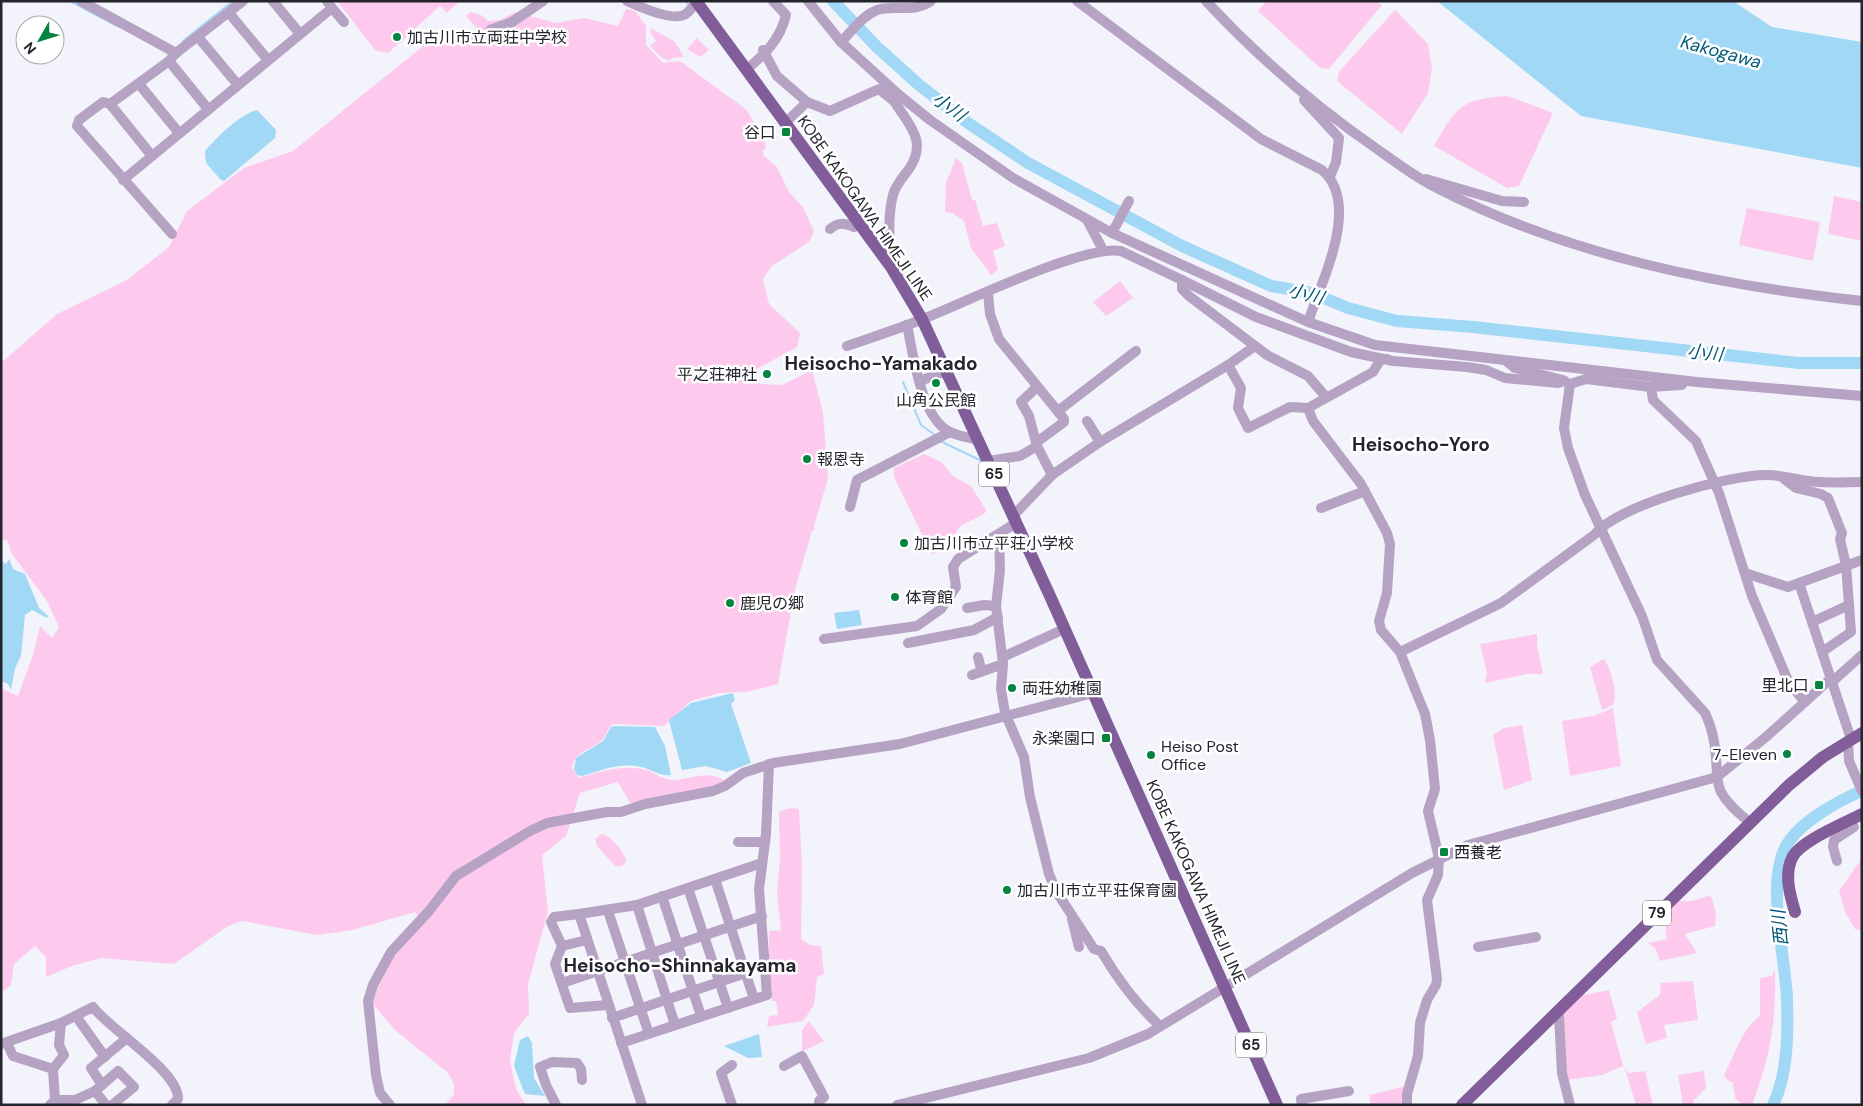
<svg xmlns="http://www.w3.org/2000/svg" width="1863" height="1106" font-family="'DM Sans','Noto Sans JP',sans-serif">
  <rect width="100%" height="100%" fill="#f3f3fc"/>
  <g fill="#fdcaee">
    <path d="M337 1H460L447 13 440 6 388 53 376 51Z"/>
    <path d="M1267 1H1377L1382 5 1329 69 1320 68 1258 11Z"/>
    <path d="M626 9 635 11 646 26V45L663 63 680 61 747 110 758 130H762L766 147 763 151 764 156 777 167 789 192 803 207 814 231 809 242 772 266 763 279 769 304 800 333 797 347 753 371 760 384 782 385 812 370 823 412 828 479 814 526 815 530 812 531 795 589 778 684 747 692 720 693 691 701 664 726 613 724C607 728 607 736 601 741 590 750 574 752 572 768L579 778C603 771 622 764 647 770 655 773 664 780 673 780 692 779 708 769 725 781L714 787 630 803 618 782 580 793 566 836 542 855 548 912 528 984 529 1014 514 1033 510 1060 516 1089 526 1105H445L454 1094V1084L448 1073 395 1030 371 1002 392 959 424 922 415 912 353 930 317 935 242 921 228 926 174 964 101 958 72 966 46 977V957L35 946 14 964 11 985 1 993V688L18 696 33 655 40 626 52 638 59 627 47 601 12 554 7 540H1V363L57 314 127 280 169 247 187 211 244 168 293 151 443 30C454 39 467 38 480 31L466 16 470 12 481 15 488 21 500 20 515 12 556 23 584 18 618 26Z"/>
    <path d="M1395 10 1428 44 1432 69 1428 93 1402 134 1337 81 1339 72Z"/>
    <path d="M651 28 675 42 684 57 672 58 670 61 662 58 650 46 656 41 650 32Z"/>
    <path d="M697 38 709 50 700 57 687 49Z"/>
    <path d="M1508 96 1553 113 1519 186 1507 188 1434 146C1457 106 1461 99 1508 96Z"/>
    <path d="M956 158 962 163 972 200H975L983 226 997 223 1005 246 993 251 998 270 991 275 971 248 964 221 952 213 945 212 946 183Z"/>
    <path d="M1834 196 1862 202V241L1828 234Z"/>
    <path d="M1747 208 1820 222 1813 261 1739 245Z"/>
    <path d="M1120 281 1133 298 1106 316 1093 302Z"/>
    <path d="M924 454 941 462 954 477 971 486 986 510 985 513 961 526 957 530 952 543 932 555 894 477V468Z"/>
    <path d="M1537 634V645L1543 674H1527L1485 683 1487 673 1480 644Z"/>
    <path d="M1604 659C1611 670 1618 692 1613 705L1602 710 1590 667Z"/>
    <path d="M1613 708 1621 766 1570 776 1562 721 1593 716Z"/>
    <path d="M1522 725 1532 780 1504 790 1493 735 1504 728Z"/>
    <path d="M792 808 799 809 802 865 801 939 810 945 821 946 824 974 817 977 814 1005 803 1021 767 1027 769 1016 778 1015 776 1001H772V986H769V931L781 930 777 893 780 859 779 811Z"/>
    <path d="M601 834C610 835 626 853 626 862L622 866H615L597 846 595 839Z"/>
    <path d="M1862 858V931L1855 929 1845 912 1839 891Z"/>
    <path d="M1711 895 1716 913 1715 926 1685 934 1697 953 1660 961 1655 948 1648 943 1667 939C1664 921 1664 914 1678 901H1692Z"/>
    <path d="M1775 969C1776 1022 1771 1055 1752 1105H1742L1735 1098 1733 1083 1726 1079 1724 1075C1734 1057 1742 1028 1760 1016V978L1772 976Z"/>
    <path d="M1693 981 1698 1020 1664 1025 1667 1038 1646 1044 1637 1012 1660 995 1661 983Z"/>
    <path d="M1609 990 1617 1019 1611 1022 1623 1066 1602 1075 1567 1080 1562 1011 1582 995Z"/>
    <path d="M809 1021 824 1041 802 1052V1030Z"/>
    <path d="M1625 1069 1629 1073 1645 1071 1653 1105H1636Z"/>
    <path d="M1704 1071 1706 1088 1694 1100 1693 1105H1683L1678 1075Z"/>
    <path d="M1406 1086V1105H1371L1369 1095Z"/>
  </g>
  <g fill="#a1d8f5">
    <path d="M1437 1H1733L1772 27 1862 42V168L1581 116Z"/>
    <path d="M257 110 276 130 275 138 224 181 221 180 206 163 205 151C218 136 238 116 257 110Z"/>
    <path d="M9 559 13 569 25 574 39 608 48 616 47 618 32 610 25 615 21 656 15 668 11 690 8 684 1 681V561L6 564Z"/>
    <path d="M859 610 862 625 837 629 834 613Z"/>
    <path d="M733 693 735 700 731 704 751 763 727 772 706 766 682 770 669 720 691 703Z"/>
    <path d="M615 726 655 727 665 746 671 775C661 777 651 769 641 767 620 762 602 770 582 776L577 775 574 769 576 758 603 741 611 727Z"/>
    <path d="M759 1034 762 1057 748 1058 724 1046Z"/>
    <path d="M528 1036 532 1043 534 1078 545 1096 525 1094 514 1066 520 1040Z"/>
  </g>
  <g fill="none" stroke-linecap="round" stroke-linejoin="round">
    <g stroke="#a1d8f5" stroke-width="2">
      <path d="M70 1 117 26"/>
      <path d="M685 1 690 6"/>
      <path d="M183 41 233 1"/>
      <path d="M903 382 921 425 935 435"/>
      <path d="M940 441 982 461"/>
    </g>
    <g stroke="#a1d8f5" stroke-width="12">
      <path d="M833 1 877 47 918 84 968 123 1028 163 1182 246 1271 286 1312 293 1348 308 1397 321 1473 327 1799 363H1862"/>
      <path d="M1773 1105C1788 1074 1788 1034 1787 1000 1786 957 1763 875 1790 840 1804 820 1840 800 1862 791"/>
    </g>
    <g stroke="#b6a3c4" stroke-width="10">
      <path d="M81 1 176 53"/>
      <path d="M273 1 300 34"/>
      <path d="M627 1C640 7 671 21 684 15 690 12 693 5 698 1"/>
      <path d="M808 1 841 42 899 95 930 120 1013 178 1112 233 1308 322 1375 345 1697 382 1862 396"/>
      <path d="M1077 1 1261 139 1322 170C1362 204 1321 282 1308 322"/>
      <path d="M1206 1C1258 57 1315 106 1377 149 1397 163 1416 178 1437 188 1569 256 1716 285 1862 301"/>
      <path d="M332 8 344 22"/>
      <path d="M229 13 268 60"/>
      <path d="M490 30 512 22 543 1"/>
      <path d="M198 37 238 85"/>
      <path d="M841 42C852 31 862 16 877 10 894 4 913 14 931 1"/>
      <path d="M763 50 777 76 807 102"/>
      <path d="M169 61 208 109"/>
      <path d="M746 70C765 54 780 40 786 15L773 1"/>
      <path d="M139 84 179 133"/>
      <path d="M1304 100 1339 138 1336 162 1330 177"/>
      <path d="M110 104 152 156"/>
      <path d="M785 123 807 102 830 111 879 89 894 101"/>
      <path d="M1426 179 1502 201 1524 202"/>
      <path d="M123 180 332 8 327 1"/>
      <path d="M1087 220 1103 250"/>
      <path d="M830 229C838 222 844 223 854 227L859 223"/>
      <path d="M1112 233 1129 201"/>
      <path d="M172 234 77 126 79 120 103 102 110 104 169 61 176 53 243 1"/>
      <path d="M891 267C890 244 887 218 893 195 895 186 903 177 909 169 928 141 909 125 894 101L899 95"/>
      <path d="M1182 280 1256 317 1351 352 1393 361 1467 367 1486 370 1505 378 1558 383 1565 381"/>
      <path d="M988 293 990 314 999 339 1064 419V422L1037 442"/>
      <path d="M907 325C913 353 920 411 945 429 954 436 968 437 978 440"/>
      <path d="M847 346C873 337 898 329 923 319 964 303 1084 244 1121 251L1182 280V289L1189 296 1267 355 1308 376 1326 397"/>
      <path d="M1505 360 1515 368 1563 380"/>
      <path d="M1228 365 1241 388 1238 408 1248 428 1290 407 1308 408 1373 372 1381 359H1387"/>
      <path d="M920 381 948 370"/>
      <path d="M1570 384 1564 428 1568 448 1585 495 1642 616 1657 660 1705 713C1712 727 1715 742 1716 758 1717 769 1716 782 1721 792 1728 805 1740 814 1750 823"/>
      <path d="M1570 384 1586 379 1651 387 1682 385"/>
      <path d="M1037 387 1021 402 1029 416 1037 446 1052 475"/>
      <path d="M1651 387 1653 400 1696 441 1719 493 1752 596 1789 683 1805 702"/>
      <path d="M1308 408 1313 421 1361 484 1387 533 1390 544 1387 593 1379 621 1381 630 1400 652 1425 714 1430 740 1435 789 1428 811 1439 858 1438 875 1427 900 1437 979 1436 985 1427 1000 1420 1023 1418 1056 1407 1094V1105"/>
      <path d="M1058 411 1136 351"/>
      <path d="M1087 421 1100 442"/>
      <path d="M988 461 1020 456 1037 446"/>
      <path d="M1783 478 1796 488 1821 494 1828 498 1842 533 1840 539 1846 565 1849 605"/>
      <path d="M850 507 857 480 950 432"/>
      <path d="M1321 508 1365 491"/>
      <path d="M1013 516 1052 475 1100 442 1228 365 1255 346"/>
      <path d="M999 536 1000 570 996 606 1003 664 1001 689 1005 713 1024 757 1030 797 1049 874 1056 891 1094 949 1101 951C1118 980 1136 1004 1160 1026"/>
      <path d="M1745 573 1788 587 1862 560"/>
      <path d="M1799 583 1851 739"/>
      <path d="M967 608 984 605 996 606"/>
      <path d="M1812 622 1849 605 1851 632 1822 652"/>
      <path d="M824 639 917 626 941 609 956 587 953 567 958 559 1016 523"/>
      <path d="M908 643 974 630 998 617"/>
      <path d="M1400 652 1501 603 1594 535C1618 505 1728 475 1767 475 1785 475 1802 482 1820 482 1834 483 1848 482 1862 482"/>
      <path d="M978 657 981 669 983 670"/>
      <path d="M1003 657 1064 629"/>
      <path d="M972 675 1003 664"/>
      <path d="M1848 741 1849 761 1862 791"/>
      <path d="M738 842H765"/>
      <path d="M1837 861 1833 847 1834 840 1854 827"/>
      <path d="M715 879 754 999"/>
      <path d="M688 888 728 1008"/>
      <path d="M662 896 701 1016"/>
      <path d="M637 905 675 1025"/>
      <path d="M608 911 649 1034"/>
      <path d="M579 914 554 917 551 922 562 946 555 964 570 1008 608 1005"/>
      <path d="M1072 919 1079 947"/>
      <path d="M562 946 587 940"/>
      <path d="M1478 947 1536 937"/>
      <path d="M562 983 762 916"/>
      <path d="M1556 1012 1559 1016 1562 1073 1570 1105"/>
      <path d="M76 1016 105 1057"/>
      <path d="M612 1018 746 973"/>
      <path d="M7 1043 13 1056 53 1069"/>
      <path d="M621 1043 767 995 759 889 766 834 769 764"/>
      <path d="M1 1044 61 1023 93 1007C110 1030 179 1071 178 1099L172 1105"/>
      <path d="M732 1065 721 1073 732 1105"/>
      <path d="M784 1066 802 1056 824 1097 819 1101V1105"/>
      <path d="M102 1085 91 1068 127 1038"/>
      <path d="M95 1091 118 1071 134 1087 112 1105"/>
      <path d="M55 1100H75L95 1091 106 1105"/>
      <path d="M50 1105 55 1100 53 1069 64 1055 59 1045 61 1023"/>
      <path d="M390 1105 380 1093 376 1075 368 1001 373 985 391 952 429 911 456 876 530 831 547 823 607 812H621L645 804 713 791 725 786 743 773 773 763 900 744 1093 693"/>
      <path d="M556 1105 546 1085 540 1067 552 1062 577 1063 581 1069 582 1080"/>
      <path d="M642 1105 579 914 637 905 762 863"/>
      <path d="M897 1105 1089 1058 1148 1034 1412 873 1468 845 1717 777 1766 737 1827 682 1833 681 1862 655"/>
      <path d="M1302 1105 1301 1099 1349 1091"/>
    </g>
    <g stroke="#815e99" stroke-width="12">
      <path d="M696 1 891 267 922 319 1050 596 1277 1105"/>
      <path d="M1795 912C1790 895 1784 875 1792 858 1800 841 1845 823 1862 814"/>
      <path d="M1462 1105 1789 785 1823 757 1862 733"/>
    </g>
  </g>
  <g fill="#038540" stroke="#fff" stroke-width="2">
    <circle cx="397" cy="37" r="5"/>
    <rect x="781" y="127" width="10" height="10" rx="2.5"/>
    <circle cx="767" cy="374" r="5"/>
    <circle cx="936" cy="383" r="5"/>
    <circle cx="807" cy="459" r="5"/>
    <circle cx="904" cy="543" r="5"/>
    <circle cx="895" cy="597" r="5"/>
    <circle cx="730" cy="603" r="5"/>
    <rect x="1814" y="680" width="10" height="10" rx="2.5"/>
    <circle cx="1012" cy="688" r="5"/>
    <rect x="1101" y="733" width="10" height="10" rx="2.5"/>
    <circle cx="1787" cy="754" r="5"/>
    <circle cx="1151" cy="755" r="5"/>
    <rect x="1439" y="847" width="10" height="10" rx="2.5"/>
    <circle cx="1007" cy="890" r="5"/>
  </g>
  <g text-anchor="middle" dominant-baseline="central" stroke-width="5" stroke-linejoin="round" paint-order="stroke">
    <g fill="#fff" stroke="#66666c" stroke-width="1">
      <rect x="979" y="461.5" width="30" height="25" rx="4"/>
      <rect x="1643" y="900.5" width="28" height="25" rx="4"/>
      <rect x="1236" y="1032.5" width="30" height="25" rx="4"/>
    </g>
    <g font-size="15" font-weight="bold" fill="#24242d">
      <text x="994" y="474">65</text>
      <text x="1657" y="913">79</text>
      <text x="1251" y="1045">65</text>
    </g>
    <g font-size="16" fill="#24242d" stroke="#fff" text-anchor="start">
      <text x="407" y="37">加古川市立両荘中学校</text>
      <text x="776" y="132" text-anchor="end">谷口</text>
      <text x="757" y="374" text-anchor="end">平之荘神社</text>
      <text x="936" y="400" text-anchor="middle">山角公民館</text>
      <text x="817" y="459">報恩寺</text>
      <text x="914" y="543">加古川市立平荘小学校</text>
      <text x="905" y="597">体育館</text>
      <text x="740" y="603">鹿児の郷</text>
      <text x="1809" y="685" text-anchor="end">里北口</text>
      <text x="1022" y="688">両荘幼稚園</text>
      <text x="1096" y="738" text-anchor="end">永楽園口</text>
      <text x="1161" y="746">Heiso Post<tspan x="1161" dy="18">Office</tspan></text>
      <text x="1777" y="754" text-anchor="end">7-Eleven</text>
      <text x="1454" y="852">西養老</text>
      <text x="1017" y="890">加古川市立平荘保育園</text>
    </g>
    <g font-size="16" fill="#24242d" stroke="#fff">
      <text transform="translate(865 208) rotate(55)">KOBE KAKOGAWA HIMEJI LINE</text>
      <text transform="translate(1196 882) rotate(66)">KOBE KAKOGAWA HIMEJI LINE</text>
    </g>
    <g font-size="18" font-style="italic" fill="#015978" stroke="#fff">
      <text transform="translate(1721 52) rotate(15)">Kakogawa</text>
      <text transform="translate(949 107) rotate(36)">小川</text>
      <text transform="translate(1306 294) rotate(15)">小川</text>
      <text transform="translate(1705 353) rotate(6)">小川</text>
      <text transform="translate(1780 928) rotate(-96)">西川</text>
    </g>
    <g font-size="19" font-weight="bold" fill="#24242d" stroke="#fff">
      <text x="881" y="363">Heisocho-Yamakado</text>
      <text x="1421" y="444">Heisocho-Yoro</text>
      <text x="680" y="965">Heisocho-Shinnakayama</text>
    </g>
  </g>
  <rect width="1863" height="1106" fill="none" stroke="#24242d" stroke-width="5"/>
  <g transform="translate(40 40) rotate(231)"><circle r="24" fill="#ffffff" stroke="#a7a7ab"/>
  <path d="M0-4L9 19L0 12L-9 19Z" fill="#038540"/>
  <text y="-8" font-size="14" font-weight="bold" text-anchor="middle" fill="#24242d">N</text>
  </g>
</svg>
